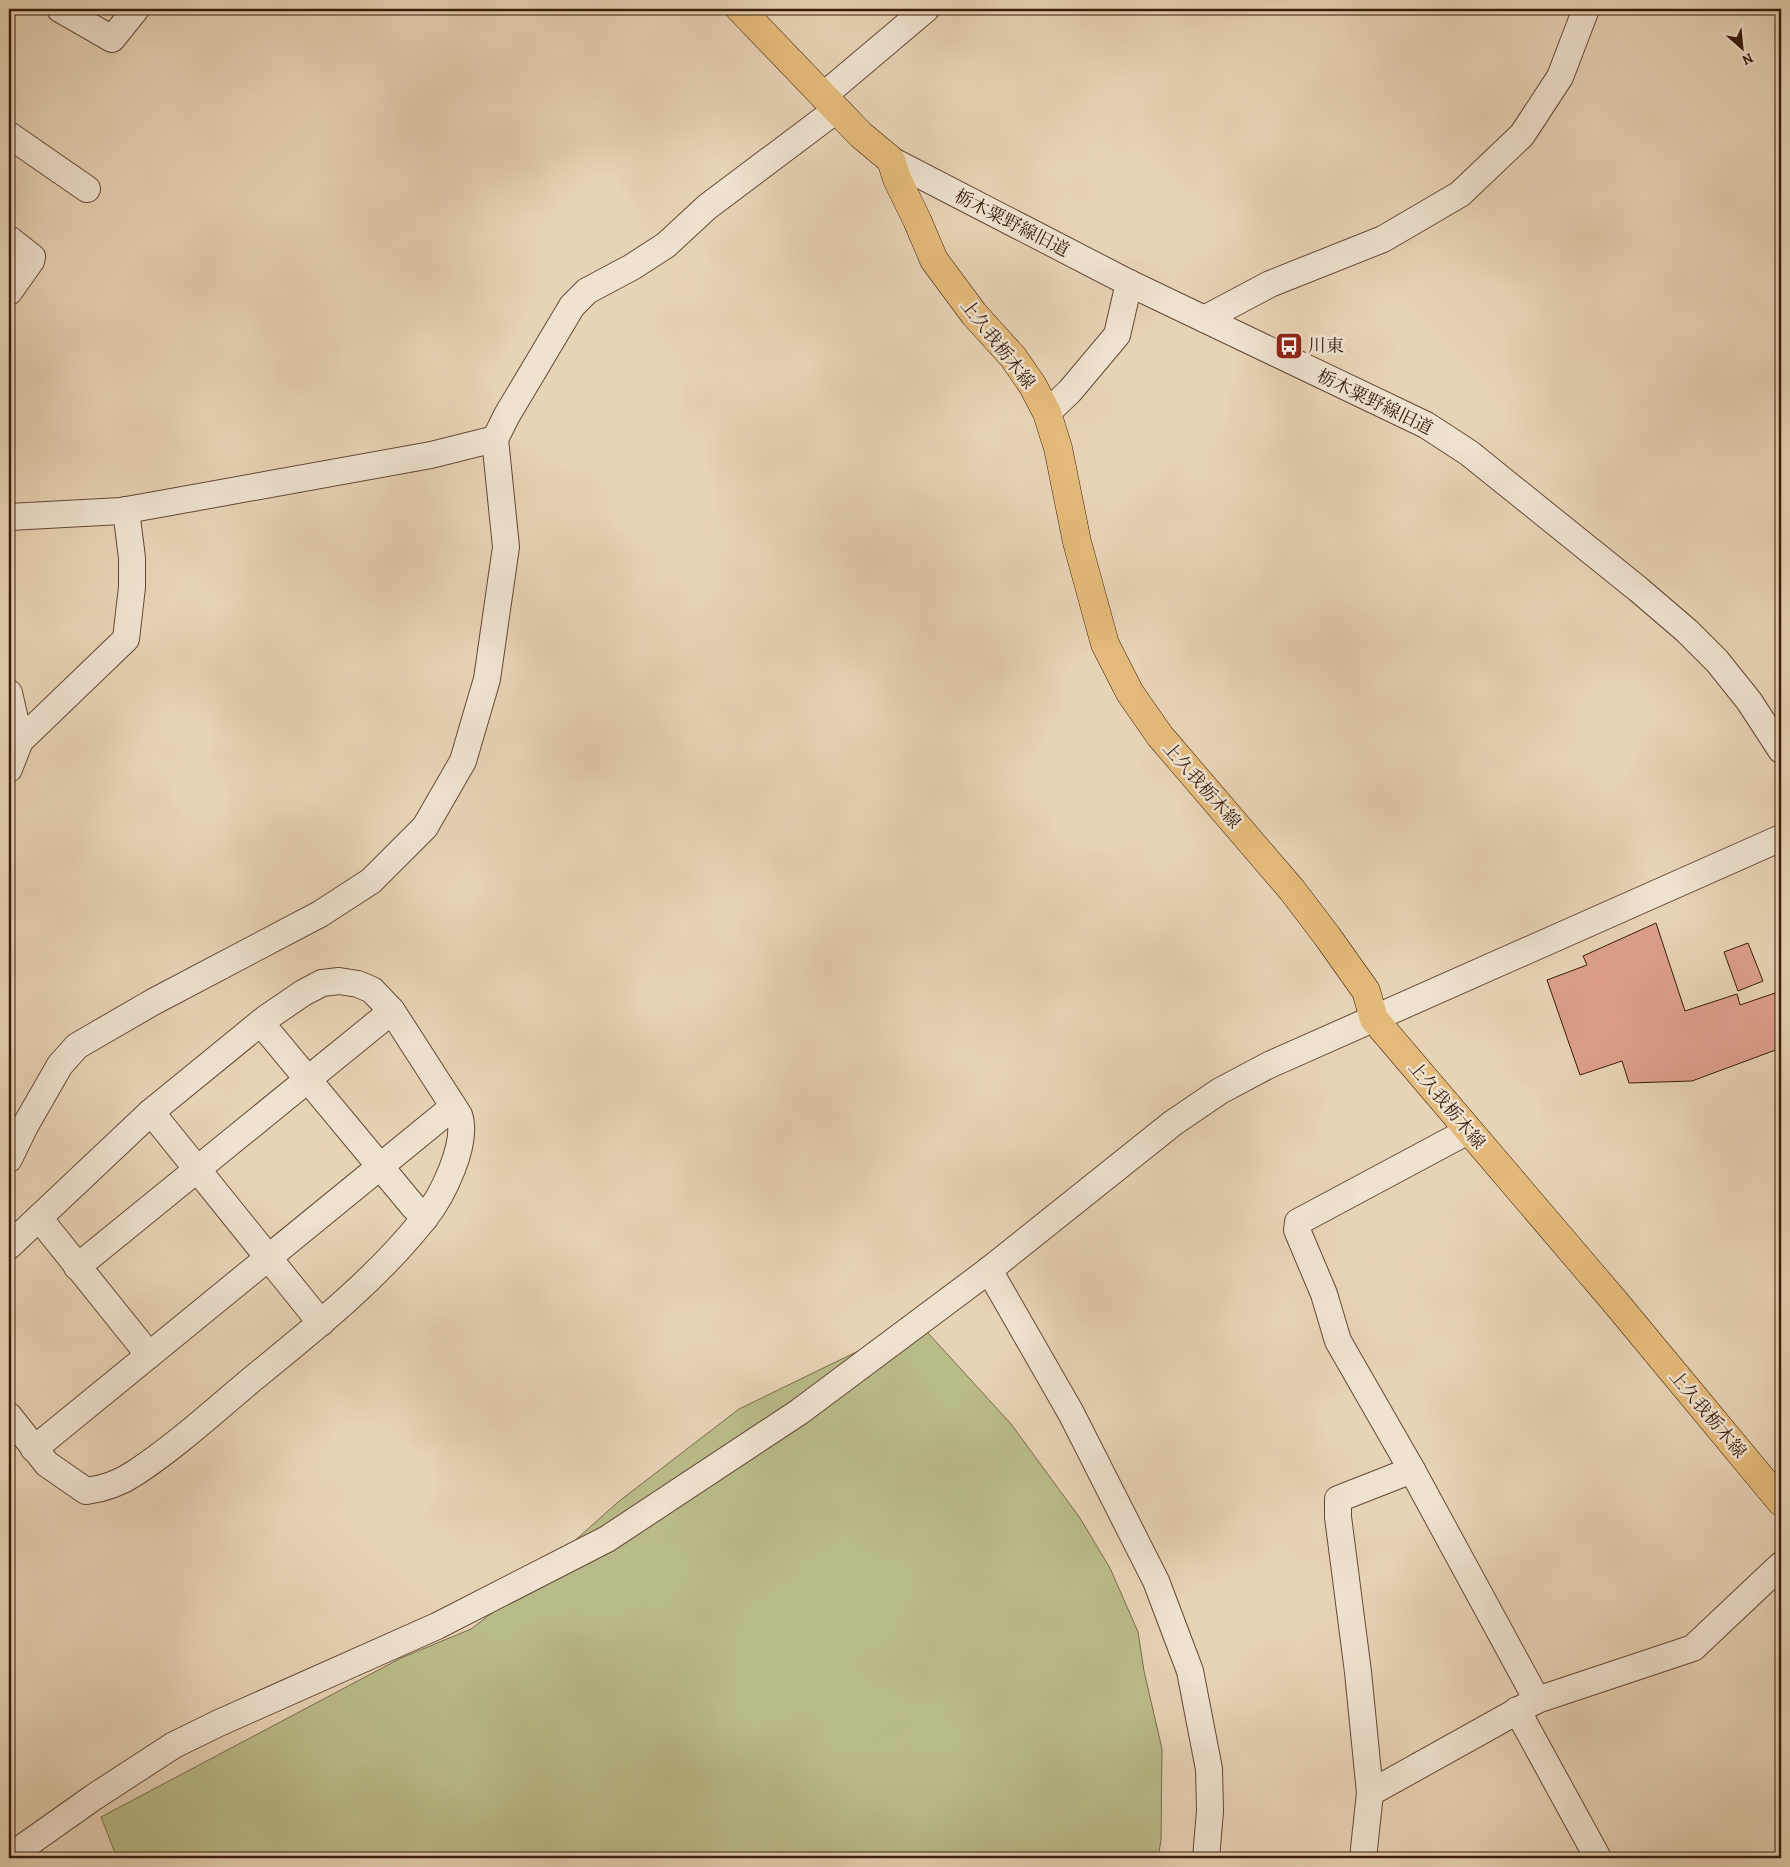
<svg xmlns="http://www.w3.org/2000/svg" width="1790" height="1867" font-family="Alegreya,'Noto Serif JP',serif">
  <rect width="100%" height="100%" fill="#e7d3b5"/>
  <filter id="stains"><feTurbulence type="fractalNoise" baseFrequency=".004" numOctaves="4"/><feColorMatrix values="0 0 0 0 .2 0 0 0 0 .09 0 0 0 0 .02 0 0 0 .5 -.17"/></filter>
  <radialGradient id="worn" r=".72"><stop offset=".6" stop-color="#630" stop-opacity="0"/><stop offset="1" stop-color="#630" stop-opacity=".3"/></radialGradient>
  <path fill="#babb8a" stroke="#7a6b4a" d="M918 1322 1011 1424 1080 1518 1110 1568 1138 1632 1144 1671 1162 1749 1161 1840 1158 1858H117L101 1817 401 1658 471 1629 505 1603 618 1502 739 1409Z"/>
  <g fill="#dd9f8c" stroke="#391b0b">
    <path d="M1656 923 1685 1011 1737 994 1740 1005 1781 991V1048L1692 1081 1629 1083 1622 1061 1580 1075 1547 980 1587 965 1583 956Z"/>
    <path d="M1748 943 1763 981 1738 991 1724 952Z"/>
  </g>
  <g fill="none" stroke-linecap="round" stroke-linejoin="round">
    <g stroke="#644936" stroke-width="28">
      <g id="minor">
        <path d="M60 9 112 39 136 9"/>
        <path d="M823 96 926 9"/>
        <path d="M9 135 87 189"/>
        <path d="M891 160 1129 283 1426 425 1469 453 1638 589 1687 631 1717 661 1749 701 1781 750"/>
        <path d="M9 239 32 257 31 261 9 292"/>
        <path d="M1204 319 1270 284 1383 239 1460 194 1522 135 1560 77 1586 9"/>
        <path d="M1047 413 1070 391 1117 335 1129 283"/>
        <path d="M9 517 121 511 431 455 495 439"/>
        <path d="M9 693 20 741"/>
        <path d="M9 769 20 741 126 639 132 587V558L126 510"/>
        <path d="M261 1023 413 1206 425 1218"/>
        <path d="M151 1112 321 1323"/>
        <path d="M1468 1131 1298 1222 1297 1230 1324 1294 1338 1341 1412 1470 1537 1700"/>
        <path d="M9 1159 25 1126 60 1065 77 1046 153 1002 320 914 371 881 425 827 463 761 487 679 506 547 495 439 507 415 572 306 587 291 632 267 666 245 707 207 836 110"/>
        <path d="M39 1218 149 1355"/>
        <path d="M9 1246 151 1112 265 1019 303 993 322 983 339 981 358 984 372 990 392 1011 459 1115C469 1143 442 1197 424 1219 375 1281 311 1331 250 1381 213 1412 176 1446 135 1473 120 1483 103 1489 86 1491L47 1464 9 1416"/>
        <path d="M77 1267 392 1011"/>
        <path d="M989 1270 1071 1413 1156 1581 1190 1671 1209 1769 1210 1811 1206 1858"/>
        <path d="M34 1449 453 1107"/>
        <path d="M1517 1710 1598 1858"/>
        <path d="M1370 1793 1537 1700 1693 1648 1781 1565"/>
        <path d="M9 1857 94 1797 174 1745 219 1723 437 1626 607 1539 799 1412 989 1270 1173 1123 1220 1091 1269 1065 1781 838"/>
        <path d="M1363 1858 1370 1793 1358 1672 1338 1517V1499L1412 1470"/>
      </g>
    </g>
    <g stroke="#391b0b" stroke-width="29">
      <path id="major" d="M740 9 861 135 891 160 897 179 917 220 934 260 974 314 1013 357 1033 386 1047 413 1058 448 1077 542 1105 644 1130 693 1160 736 1292 890 1327 936 1366 991 1374 1019 1616 1303 1781 1502"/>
    </g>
    <use href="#minor" stroke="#efe2cf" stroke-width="26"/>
    <use href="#major" stroke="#e4ba7a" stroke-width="28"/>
  </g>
  <defs>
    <g id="bus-square" transform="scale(1.4375)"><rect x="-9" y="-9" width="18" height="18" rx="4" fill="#8f2418" stroke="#efe2cf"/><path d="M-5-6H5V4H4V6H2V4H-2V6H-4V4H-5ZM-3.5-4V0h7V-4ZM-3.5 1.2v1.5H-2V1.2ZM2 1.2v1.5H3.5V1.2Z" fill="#fff"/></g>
  </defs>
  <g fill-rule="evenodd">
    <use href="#bus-square" x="1289" y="346"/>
  </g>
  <g text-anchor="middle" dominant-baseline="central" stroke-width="5" stroke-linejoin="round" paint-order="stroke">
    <g font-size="18" fill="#391b0b" stroke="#efe2cf">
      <text transform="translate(1012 223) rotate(27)">栃木粟野線旧道</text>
      <text transform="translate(998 344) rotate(52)">上久我栃木線</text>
      <text transform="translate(1375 402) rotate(26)">栃木粟野線旧道</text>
      <text transform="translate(1202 785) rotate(49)">上久我栃木線</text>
      <text transform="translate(1447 1105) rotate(50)">上久我栃木線</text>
      <text transform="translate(1708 1414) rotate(50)">上久我栃木線</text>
    </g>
    <g font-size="18" fill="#391b0b" stroke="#efe2cf" text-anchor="start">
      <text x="1308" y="346">川東</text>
    </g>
  </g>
  <rect width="1790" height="1867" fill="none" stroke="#e7d3b5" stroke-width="30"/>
  <rect x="10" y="10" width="1770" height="1847" fill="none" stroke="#391b0b" stroke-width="2.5"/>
  <rect x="15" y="15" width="1760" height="1837" fill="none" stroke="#391b0b"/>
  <g transform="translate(1742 48) rotate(153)" stroke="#efe2cf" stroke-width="4" paint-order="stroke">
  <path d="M0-4L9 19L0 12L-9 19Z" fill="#391b0b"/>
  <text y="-8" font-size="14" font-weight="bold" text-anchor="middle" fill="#391b0b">N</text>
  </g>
  <rect width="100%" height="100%" filter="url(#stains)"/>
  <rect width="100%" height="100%" fill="url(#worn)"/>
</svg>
